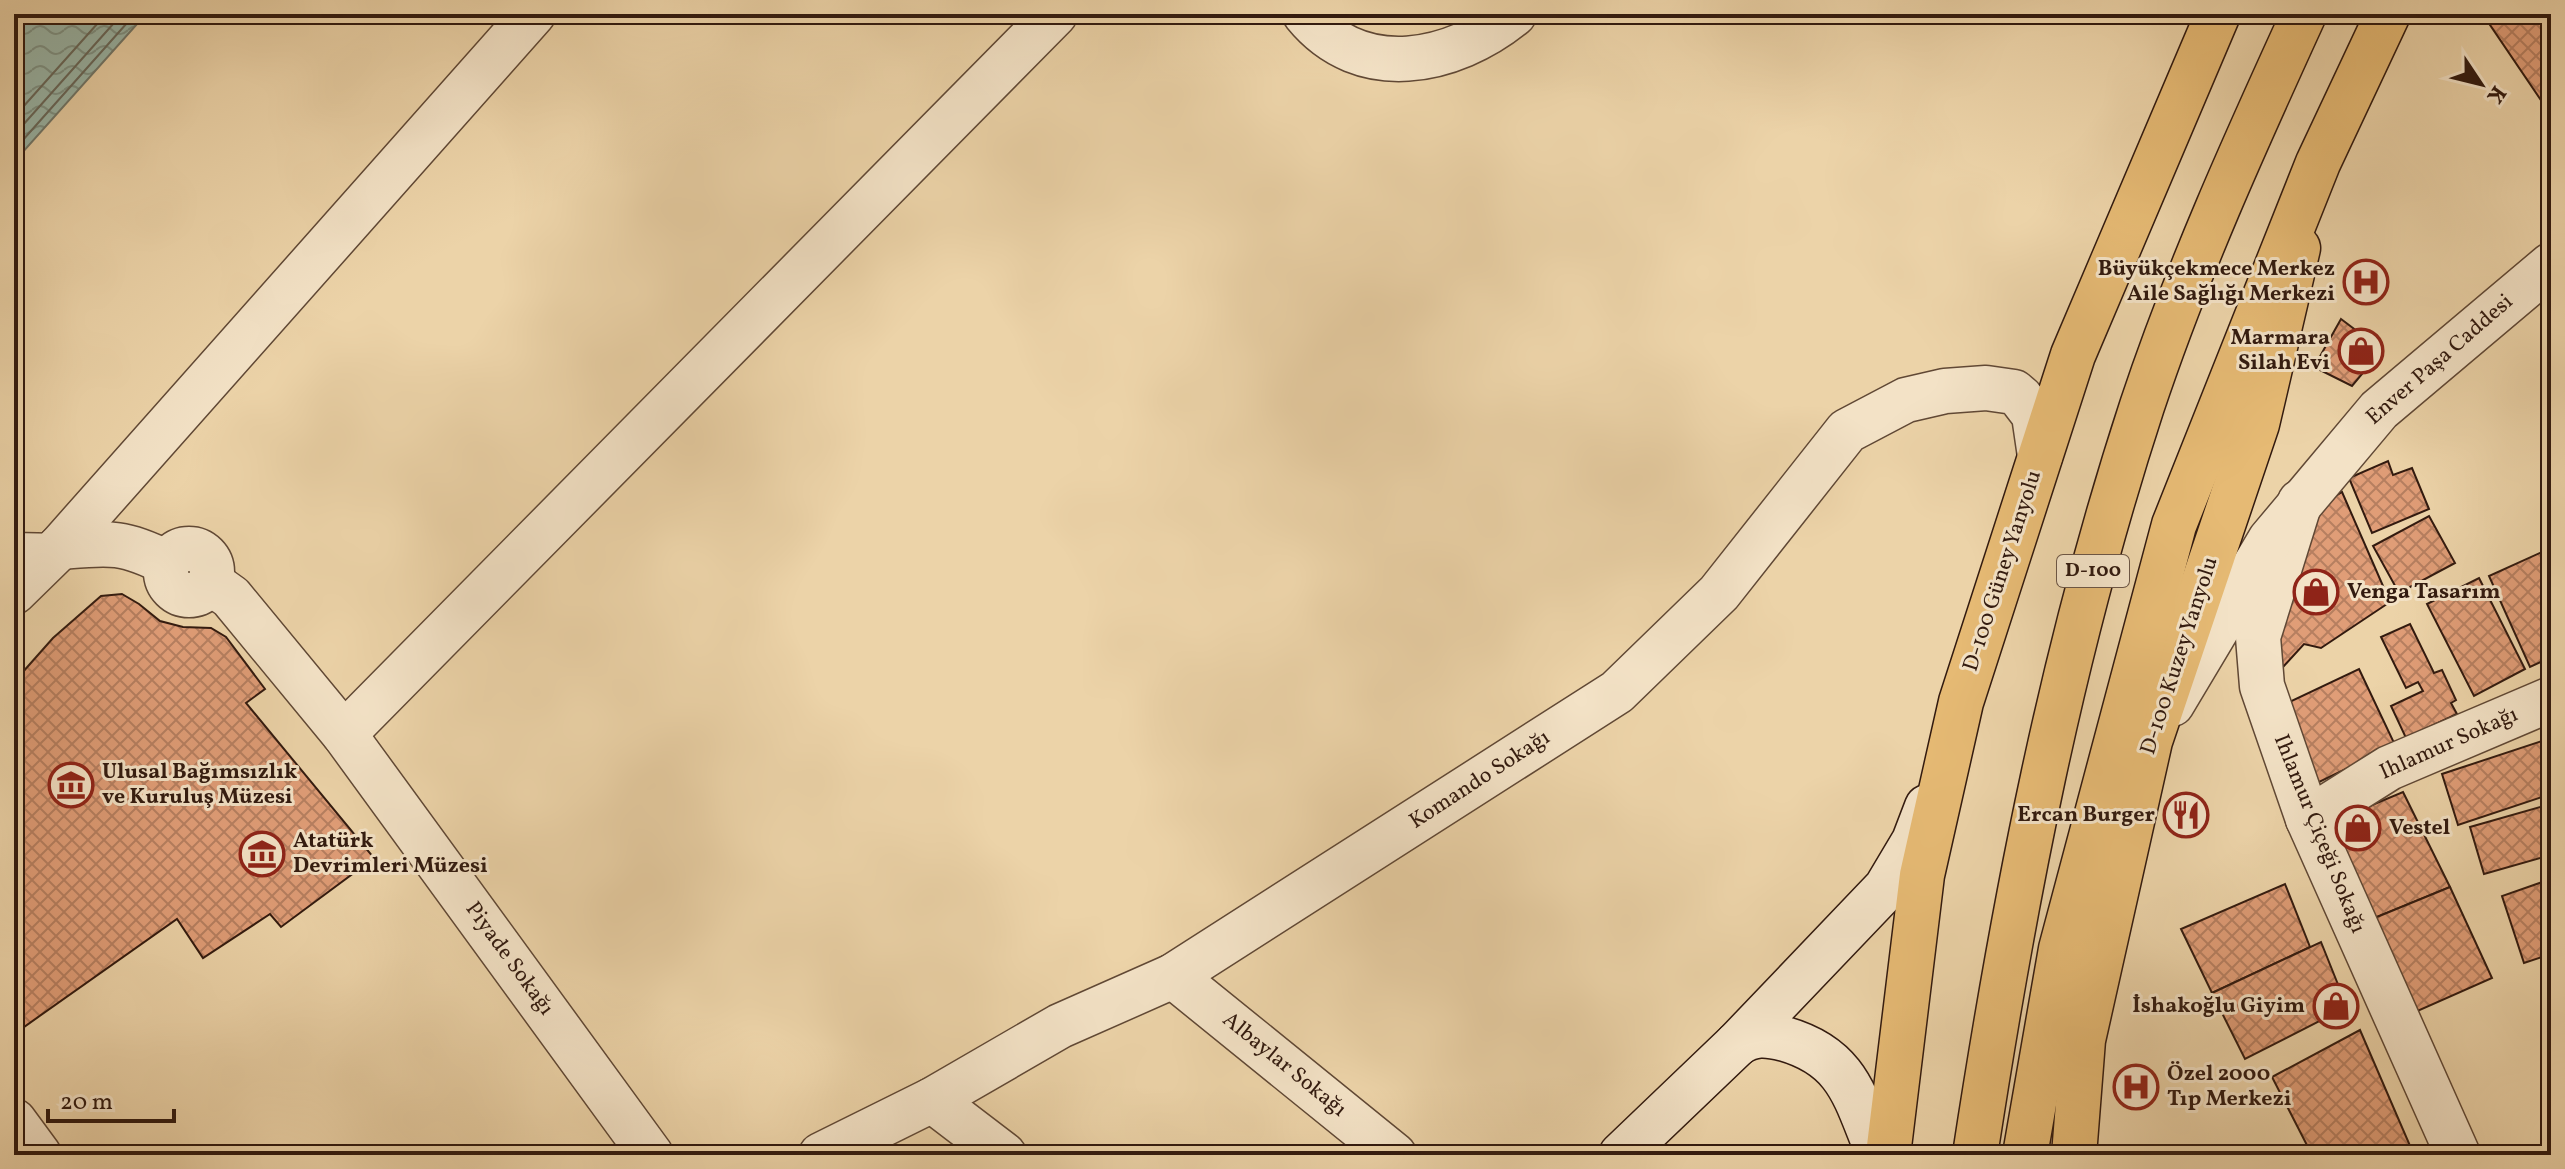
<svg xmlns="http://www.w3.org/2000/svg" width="2565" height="1169" font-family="Vollkorn,serif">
  <defs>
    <pattern id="water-waves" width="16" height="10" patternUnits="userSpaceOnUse" patternTransform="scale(2)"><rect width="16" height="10" fill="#99b7aa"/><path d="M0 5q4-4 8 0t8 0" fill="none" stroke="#7d9489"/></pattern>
    <pattern id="building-cross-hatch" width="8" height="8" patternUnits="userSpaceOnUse" patternTransform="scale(2)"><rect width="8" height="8" fill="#e09d77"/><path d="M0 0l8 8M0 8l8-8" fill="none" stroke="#b67f60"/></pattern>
  </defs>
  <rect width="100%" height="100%" fill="#ecd3a8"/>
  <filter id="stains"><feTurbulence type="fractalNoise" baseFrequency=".0025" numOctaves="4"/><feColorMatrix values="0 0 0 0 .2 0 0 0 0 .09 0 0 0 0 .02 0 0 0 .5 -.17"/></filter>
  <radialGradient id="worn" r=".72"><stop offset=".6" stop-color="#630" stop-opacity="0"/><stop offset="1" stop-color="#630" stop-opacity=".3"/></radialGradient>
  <path fill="url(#water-waves)" stroke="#70786c" stroke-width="2" d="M14 14H146L14 162Z"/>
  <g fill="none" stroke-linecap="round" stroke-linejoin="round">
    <g stroke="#66685c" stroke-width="2">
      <path d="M14 117 106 14"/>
      <path d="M14 135 122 14"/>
      <path d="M14 150 135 14"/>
    </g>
  </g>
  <g fill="url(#building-cross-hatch)" stroke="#321a0f" stroke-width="2">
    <path d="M2486 14H2551V115L2484 16Z"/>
    <path d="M2341 319 2382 350 2352 386 2314 367Z"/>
    <path d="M2388 461 2393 475 2412 468 2429 509 2372 533 2349 478Z"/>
    <path d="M2342 492 2390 602 2321 648 2304 644 2272 679 2279 617 2315 509Z"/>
    <path d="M2429 516 2455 563 2399 593 2373 546Z"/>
    <path d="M2542 552 2551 572V657L2530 667 2489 576Z"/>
    <path d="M2479 578 2525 669 2474 696 2427 604Z"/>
    <path d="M122 594 139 604 160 621 183 627 211 628 226 637 265 689 246 703 374 858 281 927 270 914 203 958 177 919 24 1027 14 1013V682L53 638 101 596Z"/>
    <path d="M2410 624 2434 673 2442 670 2456 700 2451 703 2457 714 2406 738 2391 706 2423 691 2418 682 2406 688 2381 637Z"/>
    <path d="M2359 669 2395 745 2313 785 2277 708Z"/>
    <path d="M2551 738V794L2458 825 2442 774Z"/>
    <path d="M2403 792 2450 887 2372 919 2329 823Z"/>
    <path d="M2551 804V855L2484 874 2470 827Z"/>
    <path d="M2551 879V954L2524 963 2502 896Z"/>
    <path d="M2285 884 2310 947 2212 993 2181 929Z"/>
    <path d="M2450 887 2492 978 2413 1013 2372 919Z"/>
    <path d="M2321 942 2347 1007 2245 1059 2212 993Z"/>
    <path d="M2360 1030 2414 1155H2312L2272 1077Z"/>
  </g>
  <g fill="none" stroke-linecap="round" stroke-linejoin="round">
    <g stroke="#604835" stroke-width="29">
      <path id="lane" d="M14 546 60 547"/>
    </g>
    <g stroke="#604835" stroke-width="47">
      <g id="street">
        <path d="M1305 14C1361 83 1453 64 1514 14"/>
        <path d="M2300 502 2258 637 2262 686 2308 819 2458 1155"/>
        <path d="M60 547C108 543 122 540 167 563"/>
        <circle cx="189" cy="572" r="23"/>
        <path d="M210 582 231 597 344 734 651 1155"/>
        <path d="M14 592 60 547 533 14"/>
        <path d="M2172 704 2270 540 2379 410 2551 265"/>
        <path d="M344 734 1055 14"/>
        <path d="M2308 819 2389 768 2551 699"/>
        <path d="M1173 976 1394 1155"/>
        <path d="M932 1100 1004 1155"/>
        <path d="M14 1121 39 1155"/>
        <path d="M821 1155 932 1100 1060 1026 1173 976 1617 692 1719 593 1847 431 1906 400 1945 391 1986 388 2014 392 2021 398 2034 415 2040 456"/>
      </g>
    </g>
    <g stroke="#321a0f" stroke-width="47">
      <g id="secondary">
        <path d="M1621 1155 1737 1044"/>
        <path d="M1879 1155C1855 1099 1850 1058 1785 1039 1766 1034 1753 1033 1737 1044L1886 888 1914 841 1927 807"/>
      </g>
    </g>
    <g stroke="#321a0f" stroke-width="47">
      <g id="primary">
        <path d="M1888 1155 1922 875 1961 702 2073 355 2218 14"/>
        <path d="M2074 1155 2083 1040 2150 741 2257 424 2298 248"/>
      </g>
    </g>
    <g stroke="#321a0f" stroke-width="47">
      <g id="highway">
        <path d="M1975 1155C2014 901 2062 650 2142 406 2187 271 2245 143 2304 14"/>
        <path d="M2025 1155 2061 949 2174 525 2318 163 2388 14"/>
      </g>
    </g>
    <use href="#lane" stroke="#f3e2c6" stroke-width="26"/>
    <use href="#street" stroke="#f3e2c6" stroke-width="44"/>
    <use href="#secondary" stroke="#f3e2c6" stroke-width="44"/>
    <use href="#primary" stroke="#e6ba74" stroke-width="44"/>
    <use href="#highway" stroke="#e6ba74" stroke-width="44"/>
  </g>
  <defs>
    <g id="hospital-ring" transform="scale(2.3)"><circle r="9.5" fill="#f3e2c6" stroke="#8f2418" stroke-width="1.5"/><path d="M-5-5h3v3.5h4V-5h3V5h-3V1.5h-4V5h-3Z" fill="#8f2418"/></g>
    <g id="shop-ring" transform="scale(2.3)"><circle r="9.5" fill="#f3e2c6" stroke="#8f2418" stroke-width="1.5"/><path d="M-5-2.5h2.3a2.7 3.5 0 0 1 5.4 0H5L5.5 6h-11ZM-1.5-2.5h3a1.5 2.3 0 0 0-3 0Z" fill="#8f2418"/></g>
    <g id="museum-ring" transform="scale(2.3)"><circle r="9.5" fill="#f3e2c6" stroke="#8f2418" stroke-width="1.5"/><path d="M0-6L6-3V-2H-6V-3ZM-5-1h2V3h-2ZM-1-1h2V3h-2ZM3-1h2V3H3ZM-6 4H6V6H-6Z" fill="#8f2418"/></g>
    <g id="restaurant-ring" transform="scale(2.3)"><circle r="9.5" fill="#f3e2c6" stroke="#8f2418" stroke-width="1.5"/><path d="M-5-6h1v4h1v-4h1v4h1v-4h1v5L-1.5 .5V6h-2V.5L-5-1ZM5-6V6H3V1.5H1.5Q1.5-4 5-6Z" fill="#8f2418"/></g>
  </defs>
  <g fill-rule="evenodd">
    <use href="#hospital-ring" x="2366" y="282"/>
    <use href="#shop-ring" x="2361" y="351"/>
    <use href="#shop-ring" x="2316" y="592"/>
    <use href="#museum-ring" x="71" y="785"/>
    <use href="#restaurant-ring" x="2186" y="815"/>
    <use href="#shop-ring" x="2358" y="828"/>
    <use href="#museum-ring" x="262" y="854"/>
    <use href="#shop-ring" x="2336" y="1006"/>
    <use href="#hospital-ring" x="2136" y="1087"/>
  </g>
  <g text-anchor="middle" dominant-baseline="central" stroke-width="6" stroke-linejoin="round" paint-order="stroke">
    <rect fill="#f3e2c6" stroke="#6c5646" stroke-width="2" x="2057" y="555" width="72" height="32" rx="6"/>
    <g font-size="20" font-weight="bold" fill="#321a0f">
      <text x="2093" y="571">D-100</text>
    </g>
    <g font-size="22" font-weight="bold" fill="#321a0f" stroke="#f3e2c6" text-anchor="start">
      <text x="2335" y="269" text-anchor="end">Büyükçekmece Merkez<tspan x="2335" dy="25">Aile Sağlığı Merkezi</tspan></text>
      <text x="2330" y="338" text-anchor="end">Marmara<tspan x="2330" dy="25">Silah Evi</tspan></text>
      <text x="2347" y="592">Venga Tasarım</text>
      <text x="102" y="772">Ulusal Bağımsızlık<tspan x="102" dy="25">ve Kuruluş Müzesi</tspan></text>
      <text x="2155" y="815" text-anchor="end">Ercan Burger</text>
      <text x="2389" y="828">Vestel</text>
      <text x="293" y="841">Atatürk<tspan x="293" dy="25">Devrimleri Müzesi</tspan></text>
      <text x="2305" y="1006" text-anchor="end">İshakoğlu Giyim</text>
      <text x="2167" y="1074">Özel 2000<tspan x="2167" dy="25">Tıp Merkezi</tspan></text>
    </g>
    <g font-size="22" fill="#321a0f" stroke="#f3e2c6">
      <text transform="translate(2440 360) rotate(-41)">Enver Paşa Caddesi</text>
      <text transform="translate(2003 571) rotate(-72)">D-100 Güney Yanyolu</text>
      <text transform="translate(2180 656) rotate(-72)">D-100 Kuzey Yanyolu</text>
      <text transform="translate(2449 744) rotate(-24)">Ihlamur Sokağı</text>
      <text transform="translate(1480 780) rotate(-33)">Komando Sokağı</text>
      <text transform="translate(2319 834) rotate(68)">Ihlamur Çiçeği Sokağı</text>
      <text transform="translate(509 959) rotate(54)">Piyade Sokağı</text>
      <text transform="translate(1284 1065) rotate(39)">Albaylar Sokağı</text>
    </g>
  </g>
  <rect width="2565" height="1169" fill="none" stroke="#ecd3a8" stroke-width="48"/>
  <rect x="16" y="16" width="2533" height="1137" fill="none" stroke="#321a0f" stroke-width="4"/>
  <rect x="24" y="24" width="2517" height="1121" fill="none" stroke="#321a0f" stroke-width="2"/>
  <g transform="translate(2481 84) rotate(125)" stroke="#f3e2c6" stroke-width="6" paint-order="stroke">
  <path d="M0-6L14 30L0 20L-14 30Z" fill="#321a0f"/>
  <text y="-12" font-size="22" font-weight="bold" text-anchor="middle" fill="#321a0f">K</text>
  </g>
  <path d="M48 1109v12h126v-12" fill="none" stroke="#321a0f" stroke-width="4"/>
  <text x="60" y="1109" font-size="24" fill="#321a0f" stroke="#f3e2c6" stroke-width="6" paint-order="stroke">20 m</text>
  <rect width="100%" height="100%" filter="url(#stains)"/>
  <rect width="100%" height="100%" fill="url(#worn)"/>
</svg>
